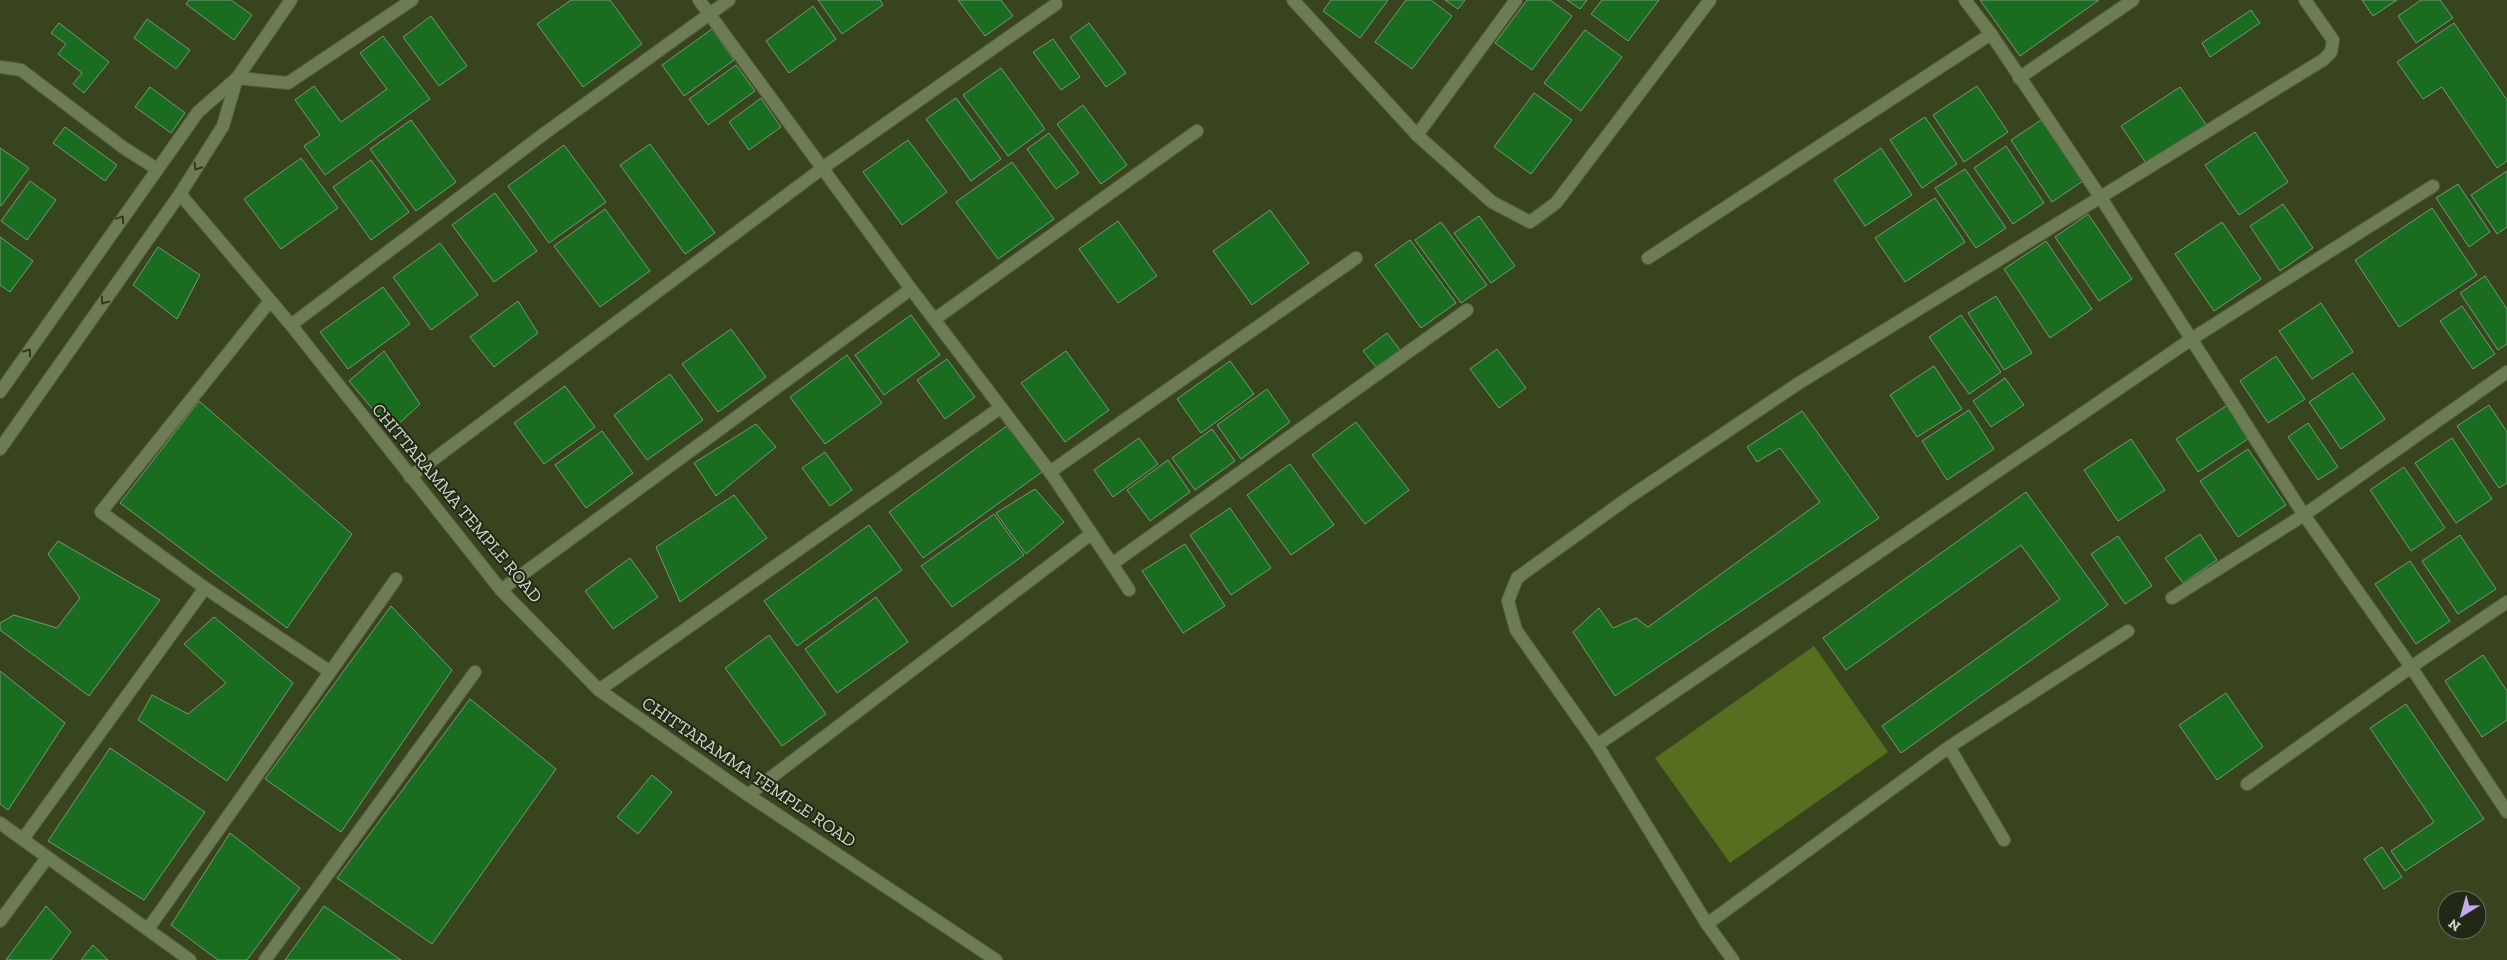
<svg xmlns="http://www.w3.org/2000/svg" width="2507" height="960" font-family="'Zilla Slab',serif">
  <rect width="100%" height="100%" fill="#37441e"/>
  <path fill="#576e20" d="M1814 646 1888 752 1730 863 1655 758Z"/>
  <g fill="#1a6c21" stroke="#779877">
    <path d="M189 0H231L252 15 234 40 186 4Z"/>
    <path d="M571 0H610L642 44 583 87 537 24Z"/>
    <path d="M818 0H880L883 5 842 34Z"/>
    <path d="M958 0H1001L1013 16 985 36Z"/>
    <path d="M1331 0H1388L1360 38 1323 11Z"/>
    <path d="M1406 0H1431L1452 16 1412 69 1375 42Z"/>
    <path d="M1445 0H1465L1458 9Z"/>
    <path d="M1527 0H1550L1572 16 1532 70 1495 43Z"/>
    <path d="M1567 0H1587L1580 9Z"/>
    <path d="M1602 0H1659L1628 41 1591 14Z"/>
    <path d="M1980 0H2099L2020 56Z"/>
    <path d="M2362 0H2397L2373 16Z"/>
    <path d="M2421 0H2440L2453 18 2416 43 2398 16Z"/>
    <path d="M813 6 836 39 789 73 766 41Z"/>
    <path d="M2251 10 2260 23 2210 57 2202 43Z"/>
    <path d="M431 16 467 66 439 86 403 37Z"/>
    <path d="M147 19 190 50 176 69 134 38Z"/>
    <path d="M59 23 109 62 84 93 73 84 82 73 58 54 66 44 51 33Z"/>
    <path d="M1089 23 1126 73 1106 87 1070 37Z"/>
    <path d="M2454 23 2507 100V161L2497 168 2442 87 2423 99 2397 62Z"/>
    <path d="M712 29 734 60 684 96 662 65Z"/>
    <path d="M1585 30 1622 57 1581 111 1544 83Z"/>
    <path d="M383 36 430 99 325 175 304 146 320 135 295 100 314 86 341 122 387 89 360 53Z"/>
    <path d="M1053 39 1080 77 1061 90 1033 52Z"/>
    <path d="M736 65 755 91 708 125 689 99Z"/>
    <path d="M1001 68 1045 129 1008 156 963 95Z"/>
    <path d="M1977 86 2008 132 1964 162 1933 115Z"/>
    <path d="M150 87 185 113 171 133 135 107Z"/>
    <path d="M2180 87 2207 126 2148 166 2121 126Z"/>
    <path d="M1534 93 1572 120 1531 174 1494 147Z"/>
    <path d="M761 98 781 127 749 150 729 122Z"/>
    <path d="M956 98 1001 159 971 181 926 119Z"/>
    <path d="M1083 105 1127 165 1101 184 1057 124Z"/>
    <path d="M1925 117 1957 164 1922 188 1890 140Z"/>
    <path d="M411 120 456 182 416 211 370 149Z"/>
    <path d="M2041 120 2083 181 2052 202 2011 140Z"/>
    <path d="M65 127 117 165 105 181 53 143Z"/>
    <path d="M2255 132 2288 182 2239 215 2205 165Z"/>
    <path d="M1049 133 1079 173 1056 189 1027 149Z"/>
    <path d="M908 140 947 192 902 225 863 172Z"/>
    <path d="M650 144 715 233 685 254 620 165Z"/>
    <path d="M564 145 606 202 549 243 508 186Z"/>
    <path d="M2006 146 2044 203 2013 224 1974 168Z"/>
    <path d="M0 148 29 168 1 206 0 205Z"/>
    <path d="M1881 148 1912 195 1865 226 1834 180Z"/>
    <path d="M301 158 338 208 281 249 244 199Z"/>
    <path d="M371 160 409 212 371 240 333 187Z"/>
    <path d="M1012 162 1054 219 998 259 956 202Z"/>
    <path d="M1965 169 2006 228 1976 248 1935 188Z"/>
    <path d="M2507 171V227L2497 234 2471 195Z"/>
    <path d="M30 181 56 200 27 240 1 221Z"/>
    <path d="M2458 184 2490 232 2469 247 2436 198Z"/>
    <path d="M495 193 537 251 494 282 452 225Z"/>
    <path d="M1935 198 1965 242 1905 282 1875 238Z"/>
    <path d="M2283 204 2313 248 2280 271 2250 226Z"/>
    <path d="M2432 208 2477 275 2399 327 2355 260Z"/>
    <path d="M605 209 650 271 600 307 554 246Z"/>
    <path d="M1270 210 1309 263 1252 305 1213 251Z"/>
    <path d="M2088 214 2132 279 2099 301 2055 237Z"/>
    <path d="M1479 216 1515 266 1491 283 1454 233Z"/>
    <path d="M1118 221 1157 276 1118 303 1079 249Z"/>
    <path d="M1441 222 1487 285 1461 303 1415 240Z"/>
    <path d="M2222 222 2261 279 2214 311 2175 254Z"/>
    <path d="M0 237 33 261 10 292 0 285Z"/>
    <path d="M1410 240 1456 303 1421 328 1375 265Z"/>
    <path d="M2046 241 2092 309 2050 338 2004 269Z"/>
    <path d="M440 243 478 295 431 330 393 277Z"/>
    <path d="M158 247 200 275 177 319 133 285Z"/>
    <path d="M2485 276 2507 309V344L2498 350 2460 293Z"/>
    <path d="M383 287 410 324 348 369 320 332Z"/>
    <path d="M1996 296 2032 353 2004 370 1968 313Z"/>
    <path d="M518 301 538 333 494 367 470 337Z"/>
    <path d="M2321 303 2353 352 2312 379 2279 331Z"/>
    <path d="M2462 306 2495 354 2473 369 2440 321Z"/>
    <path d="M911 315 940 355 884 395 855 355Z"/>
    <path d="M1961 315 2001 372 1969 394 1929 337Z"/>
    <path d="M731 329 766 377 718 412 682 364Z"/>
    <path d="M1387 333 1400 350 1376 367 1363 351Z"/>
    <path d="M1497 349 1526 388 1499 408 1470 369Z"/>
    <path d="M384 351 420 404 391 431 349 381Z"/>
    <path d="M1066 351 1109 410 1065 442 1021 383Z"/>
    <path d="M847 355 882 403 825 444 790 397Z"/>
    <path d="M2276 356 2305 399 2268 423 2240 381Z"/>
    <path d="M947 359 975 397 945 419 917 380Z"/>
    <path d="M1230 361 1254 394 1201 433 1177 399Z"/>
    <path d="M1934 366 1962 409 1917 437 1890 395Z"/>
    <path d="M2353 373 2385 419 2341 449 2309 402Z"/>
    <path d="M670 374 703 420 647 460 614 415Z"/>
    <path d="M2005 378 2024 405 1991 427 1973 401Z"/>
    <path d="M565 386 595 427 544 464 514 423Z"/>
    <path d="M1267 389 1290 422 1241 459 1217 425Z"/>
    <path d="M199 401 352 534 287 628 120 503Z"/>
    <path d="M2229 404 2251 437 2198 472 2176 439Z"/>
    <path d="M2489 405 2507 432V483L2499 488 2457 426Z"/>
    <path d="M1969 410 1994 449 1947 480 1922 441Z"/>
    <path d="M1802 411 1879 518 1615 696 1573 632 1599 608 1613 628 1636 618 1648 627 1820 502 1780 448 1757 462 1747 447Z"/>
    <path d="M1356 422 1409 490 1365 524 1312 455Z"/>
    <path d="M2308 423 2338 467 2318 480 2288 437Z"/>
    <path d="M756 424 776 447 716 496 694 463Z"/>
    <path d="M1008 425 1042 472 923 558 889 512Z"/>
    <path d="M1212 429 1235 461 1195 490 1172 458Z"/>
    <path d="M602 431 633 473 586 508 555 465Z"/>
    <path d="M1139 438 1158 464 1113 497 1094 470Z"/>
    <path d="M2452 438 2492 499 2456 523 2415 463Z"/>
    <path d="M2131 439 2165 490 2118 521 2084 470Z"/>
    <path d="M2248 449 2286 505 2238 537 2200 481Z"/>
    <path d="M825 452 852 490 830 506 802 468Z"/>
    <path d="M1168 460 1190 492 1150 521 1127 490Z"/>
    <path d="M1290 464 1334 525 1291 555 1247 495Z"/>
    <path d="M2404 467 2445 528 2411 551 2370 490Z"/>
    <path d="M1035 489 1064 522 1026 554 996 513Z"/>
    <path d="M2026 492 2108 605 1901 753 1882 726 2060 599 2021 545 1846 670 1823 638Z"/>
    <path d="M734 495 767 538 680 602 656 547Z"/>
    <path d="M1230 508 1271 568 1231 595 1190 535Z"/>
    <path d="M994 514 1024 555 952 607 921 566Z"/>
    <path d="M869 525 902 570 797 646 764 601Z"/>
    <path d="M2200 534 2217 560 2183 583 2165 558Z"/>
    <path d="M2460 535 2496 589 2458 614 2422 561Z"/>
    <path d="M2118 536 2152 586 2125 604 2091 554Z"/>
    <path d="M58 541 160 600 89 696 0 630V623L14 615 57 628 80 598 48 554Z"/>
    <path d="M1185 544 1225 606 1183 633 1142 571Z"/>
    <path d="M630 558 658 597 613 629 585 591Z"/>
    <path d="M2410 561 2450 621 2416 644 2375 584Z"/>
    <path d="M876 597 908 642 837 693 805 649Z"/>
    <path d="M391 606 452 670 341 832 265 779Z"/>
    <path d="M214 617 293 683 227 781 138 720 152 695 188 714 226 683 184 644Z"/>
    <path d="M769 635 826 714 782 746 725 668Z"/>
    <path d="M2483 655 2507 691V720L2482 737 2445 681Z"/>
    <path d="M0 671 65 723 8 810 0 804Z"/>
    <path d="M2226 693 2263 747 2217 780 2179 725Z"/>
    <path d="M470 699 556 769 432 944 337 878Z"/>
    <path d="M2406 704 2484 819 2405 871 2391 851 2434 822 2370 728Z"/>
    <path d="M110 748 205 812 144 900 48 841Z"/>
    <path d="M652 775 672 792 638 834 617 817Z"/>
    <path d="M230 833 300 888 247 960H218L171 925Z"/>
    <path d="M2382 847 2402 877 2384 889 2364 859Z"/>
    <path d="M46 906 71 932 51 960H6Z"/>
    <path d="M324 906 401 960H285Z"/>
    <path d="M93 945 108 960H81Z"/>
  </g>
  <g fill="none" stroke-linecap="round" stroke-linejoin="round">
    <g stroke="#586240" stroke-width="14">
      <g id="minor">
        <path d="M291 0 237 78 288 83 412 0"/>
        <path d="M699 0 911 289 1050 472 1112 564 1467 310"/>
        <path d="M1293 0 1417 135 1492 202 1530 222 1556 203 1710 0"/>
        <path d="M1965 0 1991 34 2101 198 2304 515 2411 667 2507 812"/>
        <path d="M0 67 21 70 124 148 157 169"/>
        <path d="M2019 78 2133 0"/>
        <path d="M1417 135 1516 0"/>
        <path d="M1648 258 1991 34"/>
        <path d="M270 301 101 512 205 588 329 671"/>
        <path d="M935 319 1197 131"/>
        <path d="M291 325 545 133 729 0"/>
        <path d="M1050 472 1356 258"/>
        <path d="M410 477 824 167 1056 4"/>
        <path d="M1112 564 1129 590"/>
        <path d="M501 590 911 289"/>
        <path d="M2172 598 2304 515 2507 372"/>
        <path d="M599 690 1000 408"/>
        <path d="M1597 745 2193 338 2433 186"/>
        <path d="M1949 747 2004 840"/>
        <path d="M2247 784 2411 667 2507 602"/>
        <path d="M748 795 1091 534"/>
        <path d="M0 823 190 960"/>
        <path d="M23 839 205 588"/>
        <path d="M0 921 47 858"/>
        <path d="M1707 924 1949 747 2128 631"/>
        <path d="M148 929 396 579"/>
        <path d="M265 960 475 672"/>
        <path d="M1733 960 1707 924 1597 745 1516 630 1508 601 1517 578 1628 498 1799 383 2323 60 2331 52 2333 40 2305 0"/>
      </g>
    </g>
    <g stroke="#586240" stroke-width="14">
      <g id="tertiary">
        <path d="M180 194 291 325 501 590 599 690 748 795 996 960"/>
        <path d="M0 392 198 112 237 78"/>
        <path d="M0 449 180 194 223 126 237 78"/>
      </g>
    </g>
    <use href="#minor" stroke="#6d7c54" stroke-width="12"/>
    <use href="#tertiary" stroke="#6d7c54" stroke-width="12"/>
  </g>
  <defs><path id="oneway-chevron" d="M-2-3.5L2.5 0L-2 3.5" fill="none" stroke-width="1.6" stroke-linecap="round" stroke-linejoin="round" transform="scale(1.25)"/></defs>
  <g stroke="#313923">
    <use href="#oneway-chevron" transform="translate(197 167) rotate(122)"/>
    <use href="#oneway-chevron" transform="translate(121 219) rotate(-56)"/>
    <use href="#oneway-chevron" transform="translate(104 301) rotate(125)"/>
    <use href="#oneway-chevron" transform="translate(28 352) rotate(-54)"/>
  </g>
  <g text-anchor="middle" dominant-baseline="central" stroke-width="4" stroke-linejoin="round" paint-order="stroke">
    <g font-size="18" fill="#d0d8c2" stroke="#222817">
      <text transform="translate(457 503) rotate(50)">CHITTARAMMA TEMPLE ROAD</text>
      <text transform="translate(749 772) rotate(34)">CHITTARAMMA TEMPLE ROAD</text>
    </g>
  </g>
  <g transform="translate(2462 915) rotate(217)"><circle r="24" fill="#222817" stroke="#686e5b"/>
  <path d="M0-4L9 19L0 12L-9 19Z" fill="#c7a6f0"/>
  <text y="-8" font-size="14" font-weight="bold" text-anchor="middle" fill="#d0d8c2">N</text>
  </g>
</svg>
